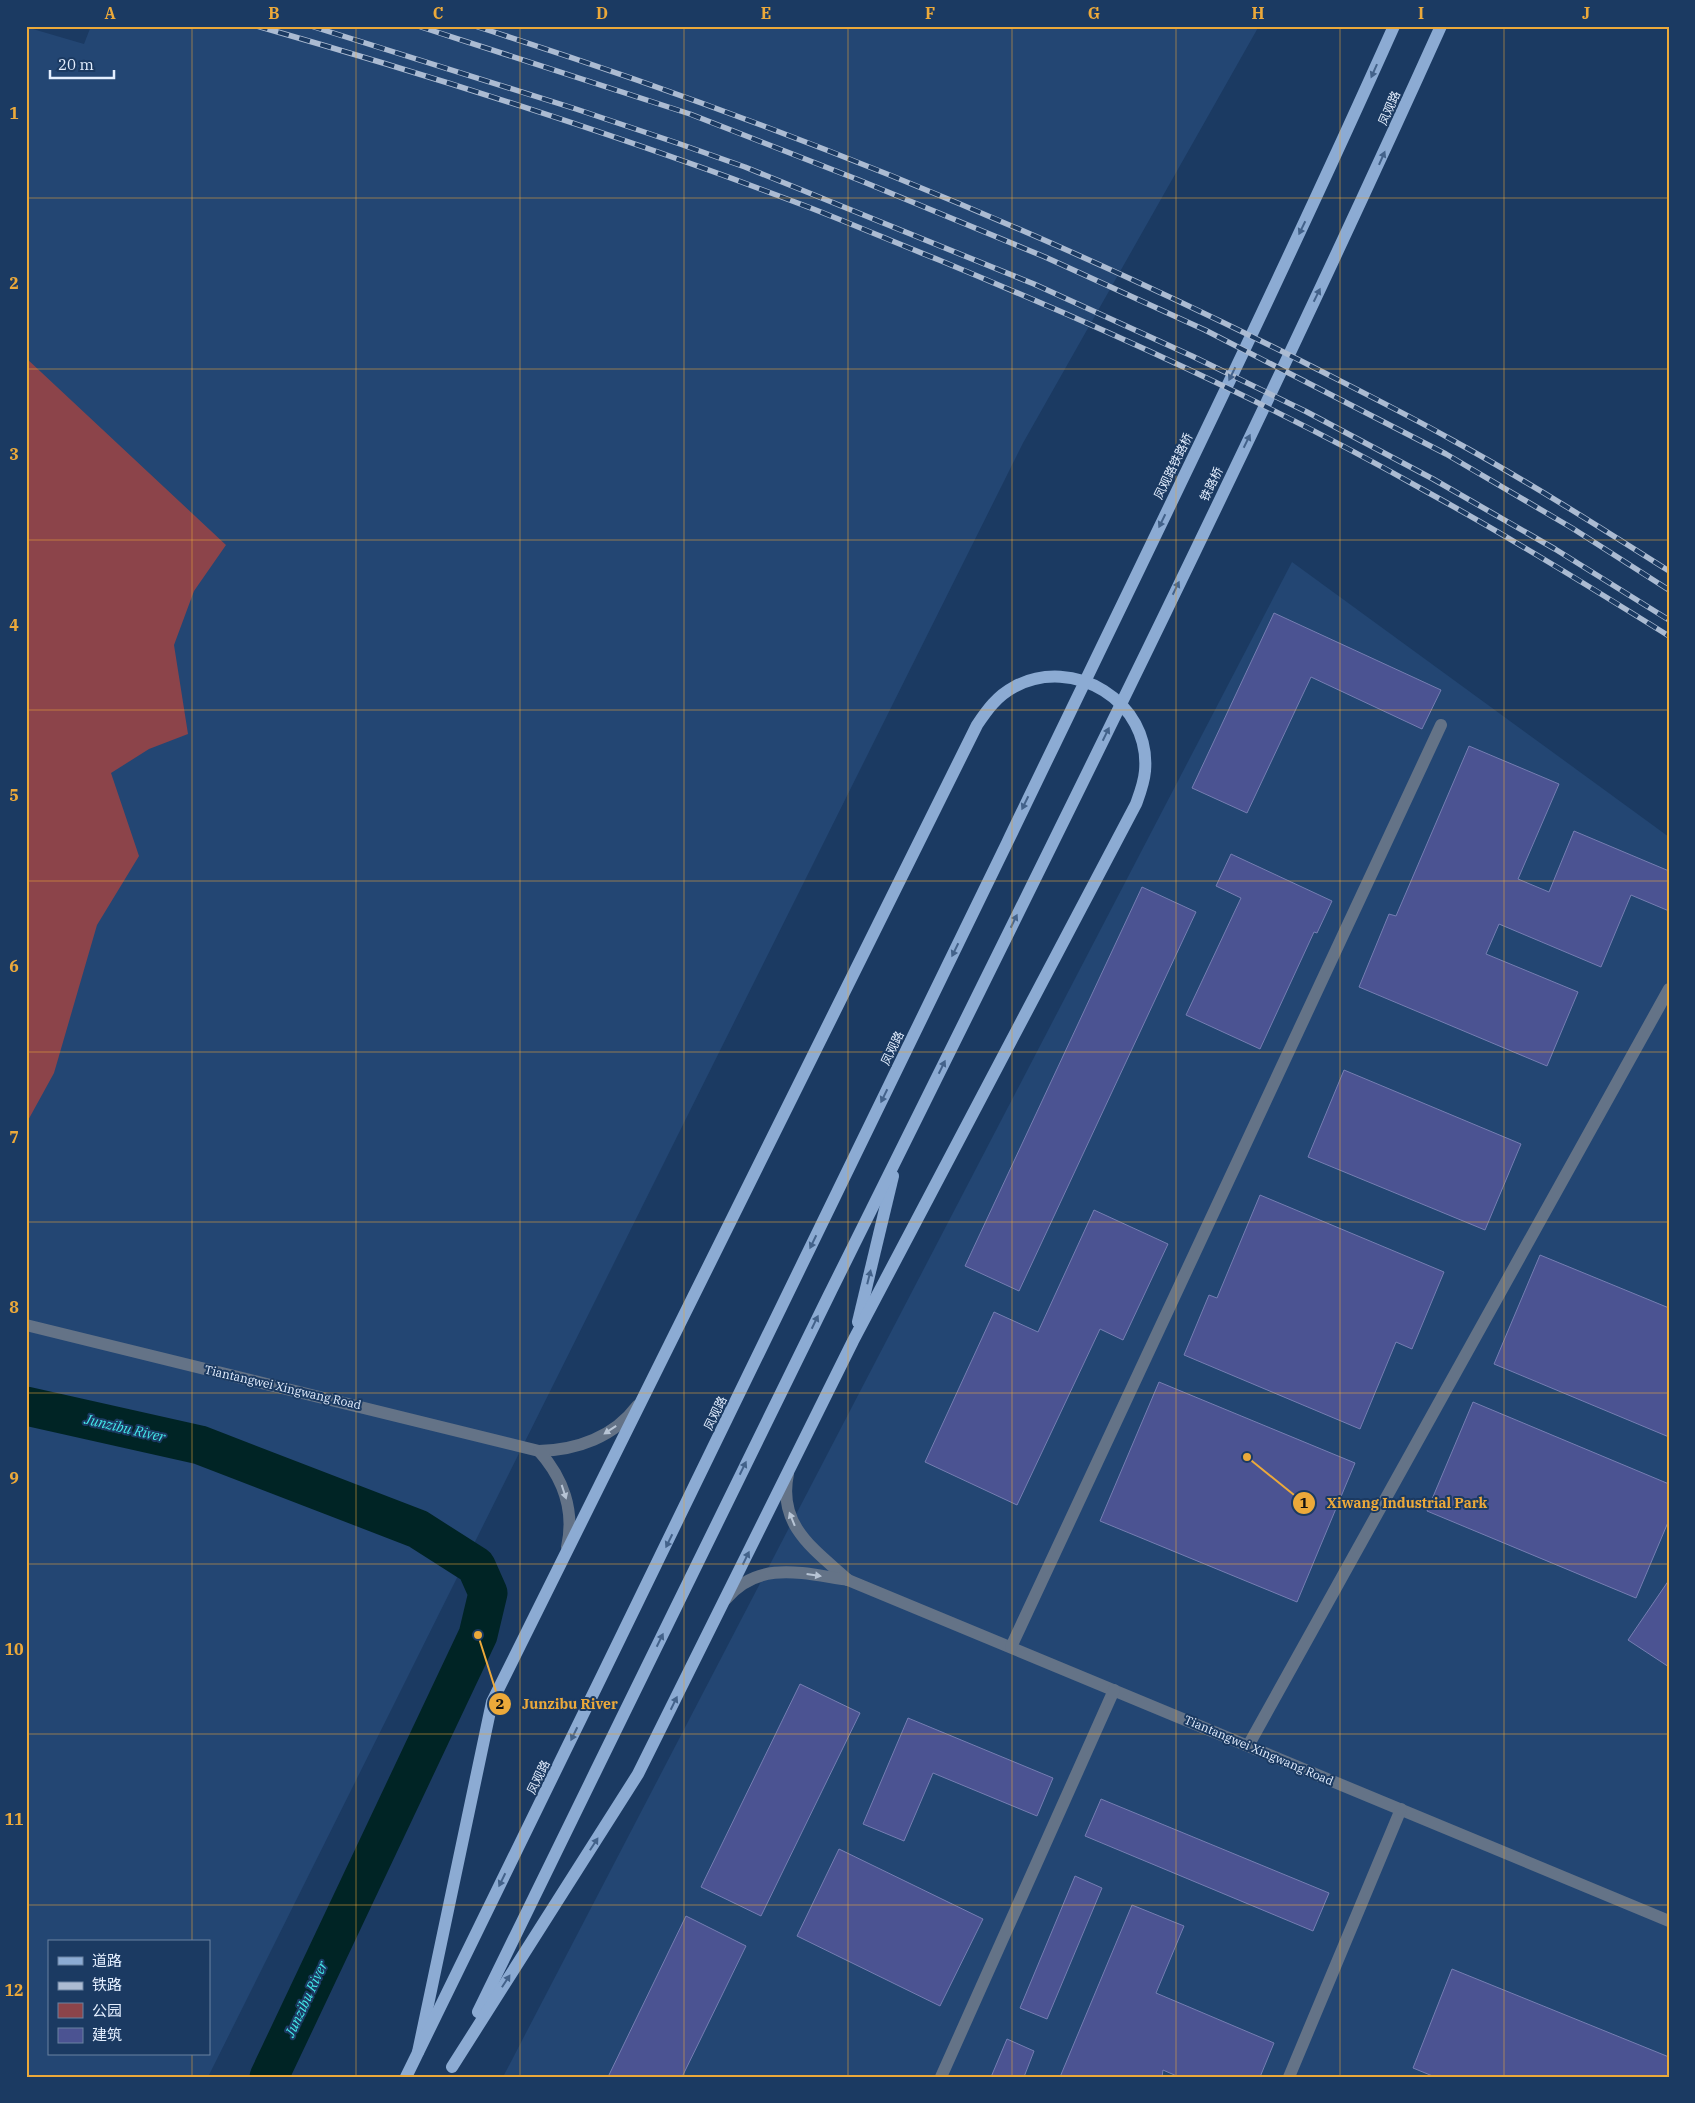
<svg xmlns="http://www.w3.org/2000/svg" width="1695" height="2103" font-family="'IBM Plex Serif','Noto Sans SC',serif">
  <rect width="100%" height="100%" fill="#1b3a62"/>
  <g fill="#234673" fill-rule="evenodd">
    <path d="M91 26H1259L1023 443 208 2077H26V27L84 44ZM49 1942H209V2054H49Z"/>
    <path d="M1292 562 1669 837V2077H503Z"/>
  </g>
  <path fill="#8c444a" d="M26 358 226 545 194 591 174 645 188 734 149 749 111 773 139 856 97 925 54 1073 26 1124Z"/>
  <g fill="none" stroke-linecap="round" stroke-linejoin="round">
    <path stroke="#002425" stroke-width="39" d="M26 1406 200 1445 418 1529 476 1566 488 1593 478 1635 269 2077"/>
  </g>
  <g fill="#4b5392" stroke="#757eb2">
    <path d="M1274 613 1441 690 1422 729 1311 677 1247 813 1192 788Z"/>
    <path d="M1469 746 1559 784 1518 879 1549 892 1574 831 1669 871V911L1631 895 1601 967 1499 924 1486 954 1578 992 1547 1066 1359 987 1389 914 1396 916Z"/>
    <path d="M1231 854 1332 901 1317 933 1314 932 1260 1049 1186 1015 1241 898 1216 886Z"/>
    <path d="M1142 887 1196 912 1019 1291 965 1266Z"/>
    <path d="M1344 1070 1521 1144 1485 1230 1308 1157Z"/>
    <path d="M1260 1195 1444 1272 1412 1349 1396 1342 1360 1429 1184 1355 1209 1295 1217 1298Z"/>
    <path d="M1094 1210 1168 1244 1123 1340 1100 1329 1017 1505 925 1462 994 1312 1038 1332Z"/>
    <path d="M1540 1255 1669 1308V1437L1494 1364Z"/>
    <path d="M1159 1382 1355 1463 1297 1602 1100 1521Z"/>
    <path d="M1473 1402 1669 1484V1520L1636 1598 1427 1511Z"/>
    <path d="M1669 1580V1667L1628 1640Z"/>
    <path d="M800 1684 860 1713 761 1916 701 1887Z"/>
    <path d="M908 1718 1053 1778 1037 1816 933 1773 904 1841 863 1824Z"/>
    <path d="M1101 1799 1329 1893 1313 1931 1085 1836Z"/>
    <path d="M839 1849 983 1919 940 2006 797 1936Z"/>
    <path d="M1075 1876 1102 1888 1047 2019 1020 2008Z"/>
    <path d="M1132 1905 1184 1926 1156 1993 1274 2043 1260 2077H1179L1163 2070 1162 2077H1060Z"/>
    <path d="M686 1916 746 1946 682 2077H608Z"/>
    <path d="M1452 1969 1669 2057V2077H1435L1413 2068Z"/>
    <path d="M1007 2039 1034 2051 1024 2077H991Z"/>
  </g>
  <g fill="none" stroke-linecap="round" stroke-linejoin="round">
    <g stroke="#647387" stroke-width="12">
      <path d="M26 1325 539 1451C577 1450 614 1437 637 1406"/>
      <path d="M539 1451C563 1478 575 1511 567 1547"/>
      <path d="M788 1474C777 1526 815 1550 848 1580"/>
      <path d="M726 1599C759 1559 805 1574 848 1580L1669 1921"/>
      <path d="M1011 1647 1441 725"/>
      <path d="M1248 1746 1669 989"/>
      <path d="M941 2077 1114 1690"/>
      <path d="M1289 2077 1401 1809"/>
    </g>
    <g stroke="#8cabd3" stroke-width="12">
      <path d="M858 1322 893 1176"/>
      <path d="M478 2012C595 1773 711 1534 829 1295 1038 874 1248 454 1441 26"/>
      <path d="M418 2052 492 1702 977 725C987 710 997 696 1014 687 1073 655 1151 701 1145 771 1144 783 1140 793 1136 804L853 1341 638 1774 452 2067"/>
      <path d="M406 2077C607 1666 807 1255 1007 843 1138 571 1271 301 1394 26"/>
    </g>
    <g stroke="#abbbd2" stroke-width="5.5">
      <g id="rail">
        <path d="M257 26C439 78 619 135 795 202 843 220 891 241 939 260 1106 329 1272 404 1429 493 1511 538 1590 587 1669 636"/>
        <path d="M311 26 576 109 680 144 745 167 1034 284 1192 356 1307 412 1433 479 1555 549 1669 620"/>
        <path d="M418 26 690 114 859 180 1045 257 1205 330 1446 454 1572 528 1669 590"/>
        <path d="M475 26C764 118 1043 230 1313 367 1360 391 1408 415 1454 441 1527 481 1598 526 1669 571"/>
      </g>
    </g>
    <use href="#rail" stroke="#1b3a62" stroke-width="4" stroke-dasharray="11" stroke-linecap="butt"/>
  </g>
  <defs><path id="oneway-solid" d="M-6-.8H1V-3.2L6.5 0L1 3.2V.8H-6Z" transform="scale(1.25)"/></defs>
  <g fill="#43628a">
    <use href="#oneway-solid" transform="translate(1374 71) rotate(114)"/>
    <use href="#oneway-solid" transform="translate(1382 158) rotate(-66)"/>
    <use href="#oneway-solid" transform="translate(1302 228) rotate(116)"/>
    <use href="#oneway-solid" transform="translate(1317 295) rotate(-64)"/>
    <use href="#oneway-solid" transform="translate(1232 374) rotate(116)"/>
    <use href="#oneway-solid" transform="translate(1247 441) rotate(-64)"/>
    <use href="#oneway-solid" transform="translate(1162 521) rotate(116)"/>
    <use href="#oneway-solid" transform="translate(1176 588) rotate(-64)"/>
    <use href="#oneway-solid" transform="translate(1106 734) rotate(-64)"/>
    <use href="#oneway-solid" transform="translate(1025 803) rotate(116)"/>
    <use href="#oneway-solid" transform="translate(1014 921) rotate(-64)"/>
    <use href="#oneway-solid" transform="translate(955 950) rotate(116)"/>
    <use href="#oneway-solid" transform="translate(942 1067) rotate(-64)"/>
    <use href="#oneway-solid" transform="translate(884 1096) rotate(116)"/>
    <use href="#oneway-solid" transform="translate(813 1242) rotate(116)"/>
    <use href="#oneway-solid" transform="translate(869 1277) rotate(-76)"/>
    <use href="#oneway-solid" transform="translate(815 1322) rotate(-64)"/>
    <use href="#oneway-solid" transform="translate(743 1468) rotate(-64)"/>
    <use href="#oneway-solid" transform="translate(669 1541) rotate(116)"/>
    <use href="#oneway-solid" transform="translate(746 1558) rotate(-64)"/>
    <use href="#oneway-solid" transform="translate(660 1640) rotate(-64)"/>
    <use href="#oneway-solid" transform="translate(674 1703) rotate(-64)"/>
    <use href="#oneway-solid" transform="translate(574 1734) rotate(116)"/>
    <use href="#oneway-solid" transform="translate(594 1844) rotate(-57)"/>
    <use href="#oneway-solid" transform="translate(502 1880) rotate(116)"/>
    <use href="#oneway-solid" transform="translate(506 1981) rotate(-57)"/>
  </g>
  <g fill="#b7c4d5">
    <use href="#oneway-solid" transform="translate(610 1430) rotate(146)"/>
    <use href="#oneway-solid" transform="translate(564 1492) rotate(72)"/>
    <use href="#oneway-solid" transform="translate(792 1519) rotate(-112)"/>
    <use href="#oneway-solid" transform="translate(814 1575) rotate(8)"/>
  </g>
  <path fill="none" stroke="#eca93a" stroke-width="1" stroke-opacity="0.55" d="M192 26V1942M356 26V2077M520 26V2077M684 26V2077M848 26V2077M1012 26V2077M1176 26V2077M1340 26V2077M1504 26V2077M26 198H1669M26 369H1669M26 540H1669M26 710H1669M26 881H1669M26 1052H1669M26 1222H1669M26 1393H1669M26 1564H1669M26 1734H1669M26 1905H1669M192 2054V2077"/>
  <g text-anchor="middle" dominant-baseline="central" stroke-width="4" stroke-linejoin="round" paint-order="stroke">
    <g font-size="12" fill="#e4efff" stroke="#1b3a62">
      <text transform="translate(1389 108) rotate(-66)">凤观路</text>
      <text transform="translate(1173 466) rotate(-64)">凤观路铁路桥</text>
      <text transform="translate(1211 484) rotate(-64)">铁路桥</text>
      <text transform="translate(892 1048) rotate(-64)">凤观路</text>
      <text transform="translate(283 1387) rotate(13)">Tiantangwei Xingwang Road</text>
      <text transform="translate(715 1413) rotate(-64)">凤观路</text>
      <text transform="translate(1259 1750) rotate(23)">Tiantangwei Xingwang Road</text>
      <text transform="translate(538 1777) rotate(-64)">凤观路</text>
    </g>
    <g font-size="14" font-style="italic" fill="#43e8ea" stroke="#1b3a62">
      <text transform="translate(125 1428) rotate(13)">Junzibu River</text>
      <text transform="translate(306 1999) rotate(-65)">Junzibu River</text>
    </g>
  </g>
  <path fill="none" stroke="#eca93a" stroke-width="2" d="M1247 1457L1304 1503M478 1635L500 1704"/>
  <g fill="#eca93a" stroke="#1b3a62" stroke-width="2">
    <circle cx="1247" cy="1457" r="5"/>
    <circle cx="478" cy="1635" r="5"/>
    <circle cx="1304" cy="1503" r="12"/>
    <circle cx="500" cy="1704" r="12"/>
  </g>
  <g font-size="15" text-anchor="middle" font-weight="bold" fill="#111">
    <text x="1304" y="1508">1</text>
    <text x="500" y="1709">2</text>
  </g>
  <g font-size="14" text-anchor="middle" font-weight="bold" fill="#eca93a" stroke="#1b3a62" stroke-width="4" stroke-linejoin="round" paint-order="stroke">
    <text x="1407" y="1508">Xiwang Industrial Park</text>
    <text x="570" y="1709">Junzibu River</text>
  </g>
  <rect width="1695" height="2103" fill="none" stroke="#1b3a62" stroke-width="55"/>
  <rect x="48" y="1940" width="162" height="115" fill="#1b3a62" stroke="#6b82a1"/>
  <rect x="58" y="1957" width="25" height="8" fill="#8cabd3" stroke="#6b82a1"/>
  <text x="92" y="1966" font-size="15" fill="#e4efff">道路</text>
  <rect x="58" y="1982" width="25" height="8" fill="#abbbd2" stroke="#6b82a1"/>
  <text x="92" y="1990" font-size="15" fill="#e4efff">铁路</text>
  <rect x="58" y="2003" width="25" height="15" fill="#8c444a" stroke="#6b82a1"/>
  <text x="92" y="2016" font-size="15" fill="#e4efff">公园</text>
  <rect x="58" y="2028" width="25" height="15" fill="#4b5392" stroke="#6b82a1"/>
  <text x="92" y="2040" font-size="15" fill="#e4efff">建筑</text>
  <path d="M50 70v8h64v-8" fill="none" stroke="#e4efff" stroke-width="2.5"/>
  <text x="58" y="70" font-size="15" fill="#e4efff" stroke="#1b3a62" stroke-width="4" paint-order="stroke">20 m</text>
  <rect x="28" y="28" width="1640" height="2048" fill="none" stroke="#eca93a" stroke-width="2"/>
  <g font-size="16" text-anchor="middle" font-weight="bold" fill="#eca93a">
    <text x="110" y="19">A</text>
    <text x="274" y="19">B</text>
    <text x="438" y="19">C</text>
    <text x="602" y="19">D</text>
    <text x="766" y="19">E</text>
    <text x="930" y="19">F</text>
    <text x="1094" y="19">G</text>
    <text x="1258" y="19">H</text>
    <text x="1421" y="19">I</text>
    <text x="1586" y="19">J</text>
    <text x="14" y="119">1</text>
    <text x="14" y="289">2</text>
    <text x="14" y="460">3</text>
    <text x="14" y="631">4</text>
    <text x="14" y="801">5</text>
    <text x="14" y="972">6</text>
    <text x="14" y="1143">7</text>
    <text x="14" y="1313">8</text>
    <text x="14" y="1484">9</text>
    <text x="14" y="1655">10</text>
    <text x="14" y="1825">11</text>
    <text x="14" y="1996">12</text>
  </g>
</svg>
